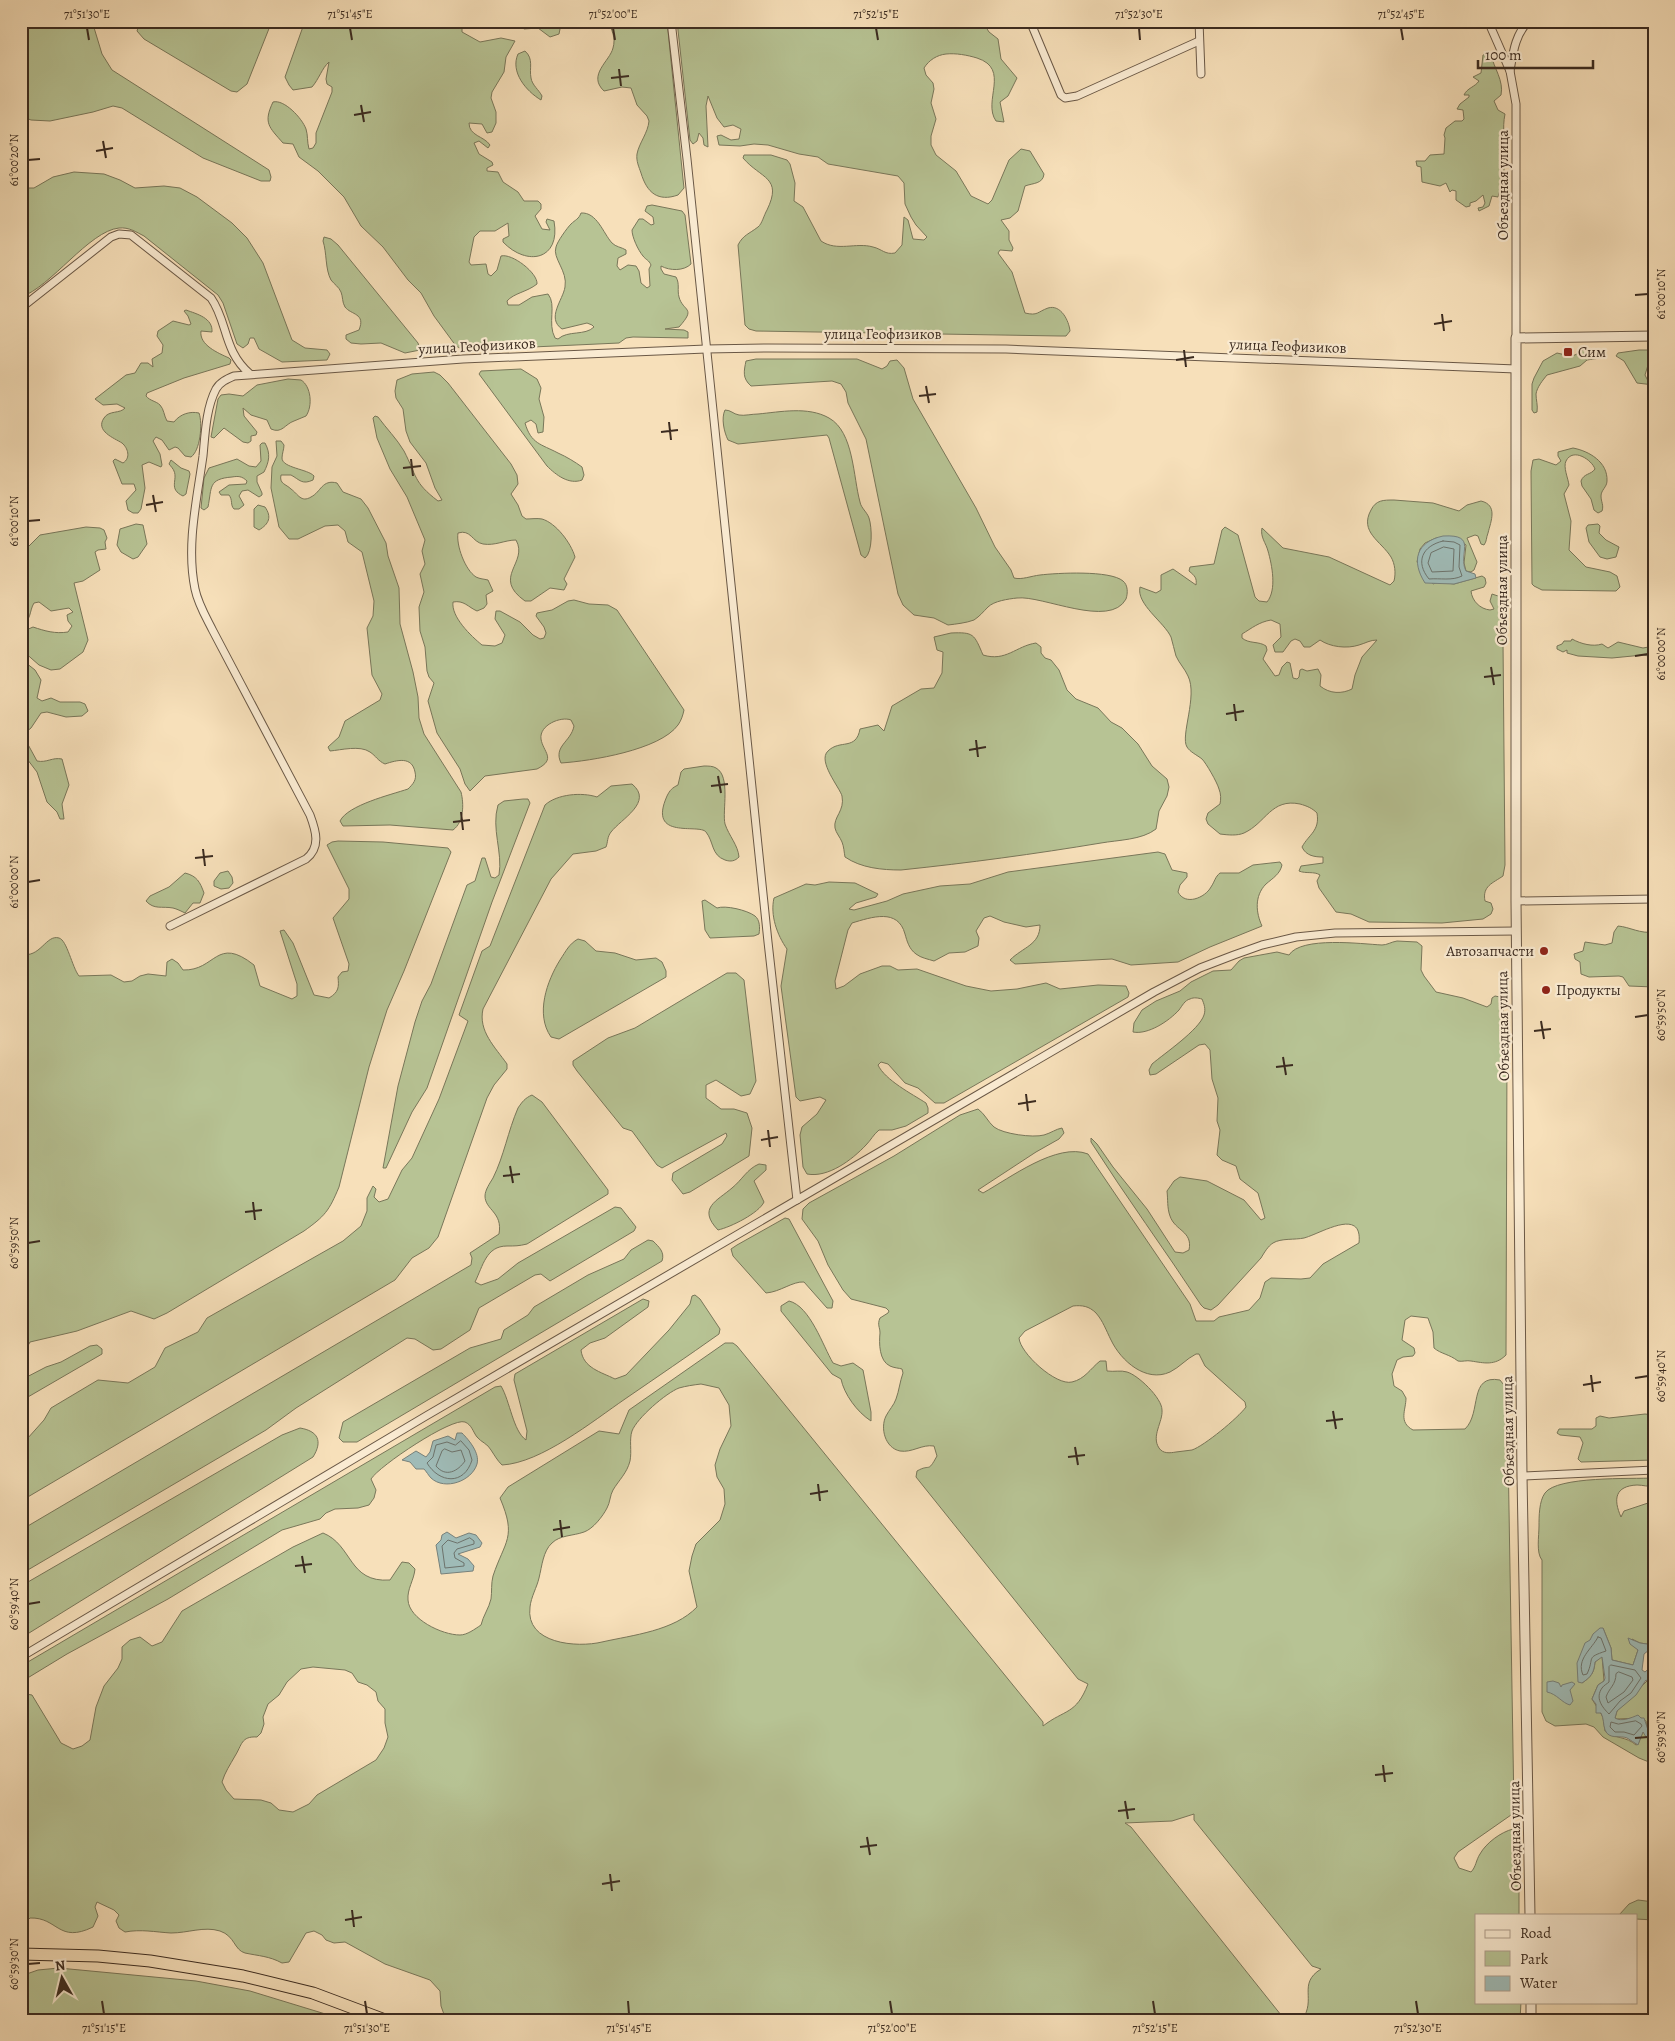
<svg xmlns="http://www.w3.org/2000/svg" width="1675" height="2041" font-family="Alegreya,serif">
  <rect width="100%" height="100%" fill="#f7e0ba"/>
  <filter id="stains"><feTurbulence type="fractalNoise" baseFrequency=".004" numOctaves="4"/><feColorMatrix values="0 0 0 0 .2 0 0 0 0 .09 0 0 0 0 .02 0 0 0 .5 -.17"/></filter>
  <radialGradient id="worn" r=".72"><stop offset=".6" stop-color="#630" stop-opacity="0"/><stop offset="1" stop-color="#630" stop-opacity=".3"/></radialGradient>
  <g fill="#b7c394" stroke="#79775a" fill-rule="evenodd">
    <path d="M21 21H92L102 54 112 70 269 170 271 177 270 181H261L203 158 122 108 113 106 93 112 50 121 31 120 21 116Z"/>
    <path d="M140 21H272L247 84 237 92 231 91 144 39 137 31Z"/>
    <path d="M305 21H413L419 23 423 21H462V32L480 42 501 38 515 41 506 57 504 72 492 92 491 98 496 112V123L492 132 487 133 482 124 469 123C469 136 484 136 490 145L488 148 479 141 474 143 479 154 492 162 493 165 487 168V171L498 172 503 182 518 192 524 201H538L541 204V209L535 216 542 229 550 230 546 222 547 219 554 221C561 260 527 267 503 242V239L509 236 508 223 495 231H480L474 237 469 262 471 265 486 264 488 274 491 276 497 270 501 256C512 253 538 273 537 284 527 292 514 293 507 301L508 305H519L532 297 548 294C557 305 547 323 555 338L558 339C568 330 585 336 594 327L592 325 587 323 562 329C546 318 563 300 565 287 568 271 552 258 556 247 557 242 567 228 571 224 575 220 579 219 581 213 597 212 603 233 612 243 616 247 621 247 626 250V254L618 258 617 266 620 270 628 265 636 266 639 271 641 283 647 288 650 286 649 269 651 265C649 260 646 260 643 256 638 250 632 237 632 230L639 219H643L651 225 654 224 653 217 645 211 647 206 652 205 682 211 685 215 691 264C684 271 670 271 661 266V269L664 274 676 277C680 284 677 290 679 297 683 312 697 307 679 327L665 329 684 330 688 332V338L633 337 626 338 619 343 468 350 462 349 456 346 434 316 421 293 408 280 383 247 361 226 344 197 318 171 299 157 293 144 283 143C269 127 263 123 273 102 284 99 302 118 306 129 308 135 307 142 309 149L313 148 316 143V133L332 92V87L327 84 326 79 329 62C322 68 319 79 312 87L293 90 289 85 285 77Z"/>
    <path d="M515 21H556L560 29 559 34 550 37 538 28 524 29Z"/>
    <path d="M607 21H667L683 179 684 188 678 195C658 202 647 193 641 173 639 167 636 161 637 154 639 143 648 133 649 121L647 116 637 105 631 88 622 87 604 91C587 75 610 61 613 48 616 38 612 29 607 21Z"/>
    <path d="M677 21H982L989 32 998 39 1001 59 1017 78 1008 96 1000 102 1004 122 996 121C982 101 1011 69 977 58 967 55 956 53 946 54 937 55 929 60 924 68L926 75 933 83 934 89 931 103 936 119 931 136V145L936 155 956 171 971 196 988 204 992 200 1009 160 1021 149 1030 151 1044 174C1043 184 1033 183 1025 186L1018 211 1010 218 1001 220 1009 231V240L1013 248 1012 251 1000 250 998 253 1012 272 1025 313C1038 316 1037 312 1048 308 1061 304 1069 321 1070 331L1066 336H1060L756 331 749 329 745 325 738 245C743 235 749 234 758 227 762 224 764 215 767 210 783 177 761 179 743 158L744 155H771L787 160 790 164 795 183 794 201 803 207 821 241C837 252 856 242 873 247 882 249 885 255 895 253L902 245 904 217 908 220 913 239 924 240 927 237 916 225 911 217 905 204 904 183 898 176 828 164 818 157 799 154 768 145 754 144 740 146 719 145 717 136 721 135 731 140 739 139 741 129 733 125 724 127 717 118 708 96 706 106 708 147 704 145 703 138 699 133 697 141 693 144 690 140Z"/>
    <path d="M525 51C534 59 529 68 531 78 532 85 539 90 542 96L541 100C526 91 510 72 518 54Z"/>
    <path d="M1485 54 1491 55C1494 68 1504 81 1501 95L1494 101 1498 110 1505 114C1502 129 1505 139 1505 154 1505 169 1502 183 1498 197L1492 196 1489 206 1479 211 1478 208 1483 207 1485 203 1483 195 1476 201 1470 203V206L1466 207 1456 200V191L1452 190 1450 192 1446 183 1440 186 1422 182 1421 167 1417 166 1416 161H1425L1430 155 1444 154 1445 138 1444 135 1446 128 1455 121H1462L1464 119 1463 110 1457 109 1460 104 1469 97V95H1464C1467 88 1475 87 1479 81L1473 77 1481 73 1483 55Z"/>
    <path d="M74 172 104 174 120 180 135 188 164 186 180 188 197 197 232 223 247 238 263 263 292 340 305 348 327 350 330 354 327 360 282 362 259 349 254 338H250L248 344 243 348 237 344 223 303 218 295 144 236C136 232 129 227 119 228 89 231 51 287 21 297V188H34L53 177Z"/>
    <path d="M324 237 331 239 338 245 418 343 420 350 405 353 381 343 361 344 351 343 346 339V335L359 330C366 313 351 315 345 307 342 302 343 297 341 292 339 287 334 284 331 280 325 269 327 253 323 241Z"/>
    <path d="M186 310C197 314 213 318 212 332L201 331C199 345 218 353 229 358L231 360 230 364 184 378 147 393 146 396C150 401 156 401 160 405 164 409 164 416 167 421L174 422C180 414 190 411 199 413 203 424 200 451 191 457L185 456 178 448 175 447 169 450 162 440 156 437 153 441 160 454 162 465 161 467 149 462 142 465 145 488 141 509 138 513H133L128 510 126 501 136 490 134 484H122L113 461 115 459 123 463C131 458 128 448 122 443 114 438 95 431 104 418 109 410 120 414 125 408L117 404 103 405 95 399 126 375 135 373 141 363H148L153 367 152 359 162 353 163 345 157 336 158 331 173 321 189 325 191 324 188 316 184 311Z"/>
    <path d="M1583 350H1593L1600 355V358L1587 360 1580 366 1547 375C1543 380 1537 387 1536 394 1536 400 1538 405 1537 412L1534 413 1532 410V384L1534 378 1543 361 1557 353 1570 356 1575 355Z"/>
    <path d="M1639 350H1654V362L1648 365 1645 375 1648 381H1654V385L1637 383 1624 361 1616 356 1618 353Z"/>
    <path d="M756 359H857L882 369 887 366 890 361 897 360 904 368 913 399 976 508 995 547 1011 570 1014 578C1022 580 1031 576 1040 575 1057 573 1110 570 1123 581 1128 585 1128 593 1126 599 1110 629 1042 595 1017 598 1008 599 994 601 988 607 983 612 980 616 974 620 966 623 956 624 948 625L934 618 914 615 903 605 898 594 866 439 848 403 846 392 841 384 832 381 751 386C742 378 744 371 746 361Z"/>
    <path d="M521 369 537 379 541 388 539 399 544 417 543 432 538 433 536 424 531 420 525 423C531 444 541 444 558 453 567 457 575 462 582 467L584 475 582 480C569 485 556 475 547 466L479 374 481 371Z"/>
    <path d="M434 372 440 375 448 383 511 464 517 475 518 484 511 494 518 505 522 516 526 519C531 519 537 518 542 519 556 523 571 543 575 557L564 579 567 584 564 590 550 588 531 601H525C491 577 529 563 516 540 505 540 495 546 483 544 472 542 471 529 458 533 456 545 465 570 476 577 480 579 484 579 488 580L493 591 486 595 487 604 484 608 477 611C468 607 464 600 453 602 451 617 471 636 482 645L495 646 502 643 505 635 495 619 496 611H500L520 622 533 635 540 639 544 638 546 633 544 627 536 616 537 613 552 610 568 601 574 600 589 604 608 605 617 610 621 616 684 710C683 715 681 721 678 725 660 750 591 761 561 763 553 746 571 742 574 726L571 720C561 716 539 725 541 739 543 752 557 759 537 769L485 776 470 791 465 784 460 769 437 733 428 701 434 683 429 677 427 671 425 647 420 631 419 607 424 592 420 574 425 564 422 551 425 540 407 497 390 469 377 438 373 418 375 416 378 417C386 428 397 439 404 451 417 476 413 482 438 501L442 500 435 488 426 463 410 442 406 431 403 409 396 398 395 391 397 380 412 374Z"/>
    <path d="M288 379 301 380C311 386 313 406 306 416 302 418 298 419 294 421 285 424 282 434 271 429L267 420 251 415 243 408 244 416 257 432 256 435 251 436V441L248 443 243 442 224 428 214 438 211 437 218 399 221 395 229 394 243 396 257 385Z"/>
    <path d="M725 410C731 410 733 414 739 415 744 416 752 414 758 414 780 412 808 406 829 418 854 432 853 477 860 502 861 508 867 512 869 518 872 527 873 552 865 558L861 555 829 438 827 435 738 444 728 440C724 432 721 418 725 410Z"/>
    <path d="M276 441H281L284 445C284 449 282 454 282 458 282 468 308 469 314 476L313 480C302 485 300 480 291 475H281C279 484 286 484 291 489 298 494 301 503 311 497 321 492 322 479 337 483L343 492 361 499 368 508 386 543 388 556 399 588 400 624 413 672 418 697 419 718 424 734 461 792C464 804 464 822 453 830L390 825 343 826 340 821C348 805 390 795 408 789 413 784 417 780 415 772 412 756 397 760 385 764 378 761 376 756 370 752 360 745 341 750 330 751L328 747 339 737 345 721 380 700 382 694 372 675 367 628 373 616 374 601 362 552 348 542 345 531 338 525 325 526 298 539H289L279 527 271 488 272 467 277 456Z"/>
    <path d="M262 443H265C271 454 269 462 264 472L257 476V482L262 493V495L259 497 248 490 242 491 239 496 244 505 239 509H234C230 505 233 500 229 495H221L219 492 229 485 246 484 247 481C242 476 238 476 232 477 208 479 212 487 208 507L204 510 201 508 204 478 209 468 237 459 249 466 256 467 261 461 260 445Z"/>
    <path d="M1573 448C1589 451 1608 462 1607 481 1607 487 1601 490 1601 496 1601 502 1604 505 1602 511L1598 513 1594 510 1591 499 1582 486 1581 481C1584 473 1591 475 1595 469 1592 460 1573 447 1566 461 1563 467 1568 478 1569 485L1564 494 1571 521 1569 550 1586 567 1610 572 1617 576 1620 587 1616 591 1542 590 1534 586 1532 584 1531 471 1533 460 1539 459 1556 465 1561 461 1558 456V452Z"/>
    <path d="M171 460 181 468 189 471 190 474 186 494 183 496C168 489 178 480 174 471 174 470 170 465 169 464Z"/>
    <path d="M1394 500 1433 503 1459 511 1467 505 1481 501C1498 505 1491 521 1488 533 1486 538 1487 541 1484 545L1481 544 1478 536 1475 535 1467 538 1477 562 1474 570 1471 572 1466 571 1464 563 1466 545 1456 537 1436 538 1425 543 1420 549 1417 562 1433 584 1439 582 1454 584 1482 576 1485 578 1486 583 1484 587 1471 591C1472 601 1480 609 1490 610L1494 609 1490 601 1492 594 1501 597 1503 641 1505 865 1503 876C1493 883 1482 886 1485 901L1491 903 1493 909 1491 914 1483 919 1442 923 1369 922 1351 914 1336 912 1319 888 1317 881 1320 875C1314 871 1306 874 1299 871L1301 866 1323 863V857C1315 857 1306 856 1302 847 1309 834 1320 831 1317 813 1312 808 1307 806 1300 804 1271 798 1266 823 1244 833 1237 836 1228 835 1220 834L1208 824 1206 819 1208 813 1220 804C1221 799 1221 794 1219 789 1217 782 1206 763 1202 759 1197 755 1190 752 1187 747 1180 736 1198 696 1188 676 1185 669 1179 663 1176 656 1174 650 1173 643 1171 637 1164 622 1136 604 1140 587L1156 593 1161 590V575L1173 569 1196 585C1197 578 1195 576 1189 571L1190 567 1214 564 1222 530 1225 527 1238 535 1255 597 1259 601 1267 602C1277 590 1272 565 1268 551 1266 543 1260 537 1262 528L1283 548 1329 557 1390 585 1394 581C1396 573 1395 564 1391 557 1381 541 1359 532 1371 510 1376 500 1383 500 1394 500ZM1271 620 1280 624 1281 637 1273 645 1275 652H1283L1291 641 1295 639 1300 641 1304 647H1310L1320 640C1330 647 1347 649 1359 645 1366 643 1370 640 1377 640L1362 657 1355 675 1352 689C1342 694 1330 694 1320 686L1321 675 1318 669 1307 671 1302 669 1300 670 1299 677 1297 679 1293 678 1290 663 1287 662 1282 667 1279 675 1275 676 1263 659 1267 650 1266 646C1259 641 1249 644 1242 638V634C1252 628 1259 622 1271 620Z"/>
    <path d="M258 505 265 507C272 517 269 524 259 530L254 527V509Z"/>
    <path d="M136 524 143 525 147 544 138 557 133 559 121 552 117 545 120 529Z"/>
    <path d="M1598 524 1600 526 1599 533 1606 540 1619 547 1616 557 1607 559 1600 557 1589 542 1586 528 1588 525Z"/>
    <path d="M86 527 100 528 104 530 107 538 105 542 106 549 98 550 95 552 100 570 83 581 74 583 88 640 83 652 60 669 51 670 39 665 23 651 21 635 24 631 33 627C45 631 55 634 68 632L72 626 68 621 67 615 73 612 69 608 51 611 39 602 34 603C29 611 32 620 21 625V549L28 547 40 535Z"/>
    <path d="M951 633C974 632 974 634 983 655 1006 662 1016 646 1036 643L1041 647V653L1045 658 1051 660 1059 670 1067 690 1076 699 1098 708 1111 722 1122 728 1138 744 1152 766 1167 779 1169 787 1167 796 1159 811 1156 829C1142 840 1118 840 1101 843 1035 854 968 863 901 870 882 870 861 868 845 857 844 852 844 847 842 842 840 837 836 833 835 828 833 817 845 811 842 796 840 788 817 761 828 751 840 739 856 751 860 729L878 725 884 731 892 706 921 689 934 688 942 673 943 652 937 650 934 637Z"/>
    <path d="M1572 639C1581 644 1593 647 1602 644L1608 648 1618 642 1643 648 1654 646V657L1643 655 1612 658 1578 656 1567 653V650L1563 652 1557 649V646L1562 644 1564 641H1571Z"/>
    <path d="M21 659 35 670 41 680 37 698 42 701 51 698 60 702H80L85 704 88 711 82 716 66 717 47 712 41 713 31 728 26 732 25 739 37 761C47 763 52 757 62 759L69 785 62 804 64 819H60L57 812 47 802 37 772 21 751Z"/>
    <path d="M704 766C708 766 713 766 716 768 731 776 722 811 725 824 729 836 738 845 739 857 735 861 731 862 725 860 711 855 714 842 706 832 699 823 647 841 667 796 670 790 672 788 678 785L681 772 684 769Z"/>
    <path d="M632 784C654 802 621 819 611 832 607 837 608 842 606 847L596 851 573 854 551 879 483 1009C478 1031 495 1047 507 1064V1069L494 1085 487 1098 438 1237 429 1248 412 1258 395 1280 21 1501V1453L27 1439 44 1420 51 1408 98 1380 128 1383 155 1367 165 1348 198 1332 207 1318 343 1241 361 1226 367 1211V1198L373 1186 376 1189 374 1197 379 1202 388 1199 402 1170 412 1158 439 1099 468 1021 459 1015 482 951 490 946 545 805C557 794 582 792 597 797L611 786Z"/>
    <path d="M523 799H528L530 803 492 902 427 1088 412 1112 386 1168H383L398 1086 415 1022 422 1001 431 984 467 885 475 881 482 858H485L491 877 495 878 499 875C503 852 491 829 498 805L504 801Z"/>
    <path d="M338 841 383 842 448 848 451 852 404 971 387 1010 369 1067 339 1187C329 1211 325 1216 304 1231L167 1313 154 1319 131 1311 77 1331 30 1342 24 1353 21 1355V954C40 959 46 934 59 938 67 940 72 967 79 976L111 975 124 982 132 981 140 976 148 974 166 976 167 962 172 959 178 963 183 970C216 971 216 935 254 965L260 986 292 999 297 996V984L280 931 284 930 293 943 314 995 329 998C339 992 339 987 338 977L342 972 348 971 349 964 333 918 349 899V889L327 845 332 842Z"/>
    <path d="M1158 852 1165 854 1172 870 1187 873V877L1180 885 1178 892C1185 906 1205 898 1211 887 1215 881 1215 877 1220 873H1239L1253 865 1280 862 1282 865C1280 874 1273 878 1266 884 1254 896 1256 913 1262 926L1210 947 1178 962 1131 965 1112 959 1015 964 1010 960C1023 947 1040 945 1040 925L1026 927 1004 922 990 916 984 918 976 931 979 938 978 946 965 952 949 953 934 961C928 959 921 958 916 954 909 949 907 941 905 934 898 908 872 917 852 923L848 930 835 981 836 989 844 986 860 974 882 966H890L898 970 917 969 966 986 991 991 1017 989 1046 983 1060 989 1098 985 1126 986 1129 993 1128 997 944 1103H935L918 1088 905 1083 888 1064 881 1062 878 1065C885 1080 912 1094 926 1103L928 1108V1113L906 1126 892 1130H879C873 1135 871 1140 866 1145 852 1160 828 1178 807 1174L803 1167 800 1135 802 1127 817 1114 826 1100 820 1097 800 1101 796 1097 781 986 787 949C777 935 770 915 774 898L806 884 815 885 829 882 855 883 878 894 876 897 856 903 849 909 854 910 887 901 903 894 940 886 970 884 1008 872Z"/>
    <path d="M228 871 232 877 233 883 229 888 221 889 214 886V881L220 873Z"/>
    <path d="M185 873C197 876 200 882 204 893L200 903H193L185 913C181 911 177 909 173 908 162 906 154 910 146 901L150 896 169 887Z"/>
    <path d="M705 900 717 908C725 905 747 910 755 916 760 920 760 928 759 934L754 936 710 938 705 930 702 901Z"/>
    <path d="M1618 926C1630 927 1640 934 1654 932V987L1629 986 1623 977 1619 976 1589 977 1581 974 1580 962 1575 959 1574 954 1583 951 1585 942 1605 945 1612 943 1614 932Z"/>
    <path d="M578 939 585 941 596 951 615 953 636 960 656 958 662 962 666 971V977L559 1039 551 1037C535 1014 547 981 560 960 566 951 569 944 578 939Z"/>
    <path d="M1397 941 1417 942 1422 946 1421 970 1424 976 1436 992 1463 998 1487 1007 1491 1004 1492 998 1495 996 1500 997 1502 1001 1507 1050 1506 1355C1495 1366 1484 1363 1471 1361 1467 1360 1462 1362 1458 1361 1449 1354 1441 1354 1434 1348L1433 1332 1428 1318 1411 1316 1405 1320 1402 1340 1414 1348 1415 1353 1413 1356 1403 1357 1397 1360 1392 1374 1394 1386 1402 1391 1406 1398C1406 1410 1398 1422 1413 1430L1465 1429C1482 1413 1468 1374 1500 1380L1507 1389 1514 1809 1511 1815 1458 1852 1454 1858 1459 1868 1471 1872C1476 1867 1476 1860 1480 1854 1486 1843 1501 1832 1513 1829L1516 1831 1519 1858V1915H1476V2002H1521L1520 2020H1302C1317 1999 1297 1984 1321 1969L1312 1966 1194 1820V1814L1172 1821 1125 1823 1131 1827 1285 2020H446L441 2006 440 1991 430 1980 385 1964 345 1942 334 1943 326 1940 322 1935 314 1931 306 1933 289 1962 282 1963C269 1956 259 1956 245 1953 234 1950 235 1936 220 1931 204 1926 188 1933 171 1933 155 1932 141 1929 125 1932L119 1928 116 1921 119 1915 114 1910 97 1902 95 1907 98 1916 93 1927C58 1944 58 1917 30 1918L21 1927V1697L26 1694 32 1695 61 1743 73 1749 82 1746 90 1740 96 1707 104 1686 118 1668 122 1659V1647L130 1640 140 1637 152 1646 162 1642 182 1611 293 1547 323 1533C353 1545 348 1583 390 1580L402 1562 409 1563 415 1569C414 1580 407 1589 408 1600 409 1619 442 1635 460 1635 467 1635 475 1629 481 1625 483 1616 489 1608 491 1599 492 1592 491 1583 493 1576 505 1540 517 1538 500 1498L508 1487 599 1431 619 1434 629 1410 725 1343H733L737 1346 1043 1722V1726C1065 1709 1076 1715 1088 1684L1078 1679 916 1477 917 1471C931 1463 927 1474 937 1456L934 1446C922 1444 912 1453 900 1451 885 1448 880 1428 886 1416 889 1410 894 1405 896 1399 899 1391 900 1381 903 1373L902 1369C899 1368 894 1368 890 1366 879 1361 879 1343 880 1333 880 1327 877 1325 880 1318L888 1313 889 1311 886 1308 851 1299 843 1290 828 1265 818 1241 802 1219 803 1209 809 1203 894 1156 960 1115 978 1109C985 1114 988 1122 994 1127 1003 1134 1033 1138 1044 1135 1051 1133 1056 1129 1062 1128L1064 1133 1059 1139 1036 1152 978 1190 983 1193C1010 1178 1057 1142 1088 1154L1190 1304 1196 1321H1214L1219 1317 1249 1310 1260 1298 1265 1282 1271 1278 1301 1279 1310 1278 1323 1264 1359 1243C1363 1206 1320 1234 1304 1238 1295 1240 1281 1238 1273 1243 1268 1246 1264 1253 1261 1258L1218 1305 1211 1310 1204 1308 1201 1305C1165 1250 1126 1197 1091 1142V1138L1097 1144 1113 1167 1147 1209 1175 1252 1183 1253 1189 1250C1193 1231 1175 1231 1170 1216 1167 1208 1168 1199 1167 1191L1174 1181 1180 1177 1207 1181 1244 1200 1261 1220 1265 1218 1258 1193 1240 1179 1236 1166 1222 1160 1217 1155 1220 1130 1217 1121 1218 1098 1212 1079 1210 1050 1205 1044 1199 1045 1156 1074 1150 1075 1149 1070 1152 1064C1165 1053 1199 1030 1204 1015 1206 1009 1204 1004 1202 999 1198 998 1194 997 1190 999 1185 1000 1182 1006 1179 1010 1169 1021 1148 1035 1133 1032L1134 1023 1142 1010 1156 1001 1180 991 1191 982 1213 971 1231 970 1239 961 1244 958 1277 952 1289 955C1301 936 1362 944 1382 945 1387 945 1391 942 1397 941ZM1073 1306C1082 1305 1089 1306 1096 1313 1103 1321 1106 1330 1111 1340 1121 1361 1146 1383 1170 1372 1180 1367 1186 1359 1196 1354H1199L1205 1366 1245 1402 1246 1407C1238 1418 1204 1446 1192 1450 1187 1451 1181 1451 1176 1452 1170 1453 1163 1454 1159 1448 1151 1436 1163 1422 1162 1410 1162 1398 1138 1375 1127 1372 1121 1370 1114 1372 1107 1371L1106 1361H1100C1090 1369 1085 1379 1072 1382 1056 1386 1020 1353 1019 1338L1025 1331ZM701 1384 719 1388 729 1405 731 1426 720 1449 715 1465 717 1477 724 1489 725 1504 720 1520 696 1544 692 1556 689 1571 697 1607C674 1631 633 1635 602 1642 577 1648 525 1644 530 1607 531 1597 537 1587 539 1578 542 1566 543 1551 552 1543 560 1535 573 1536 584 1532 593 1529 603 1516 607 1508 610 1503 610 1495 613 1490 619 1480 627 1473 630 1461 632 1451 629 1440 632 1431 637 1418 666 1393 679 1388 686 1386 693 1385 701 1384ZM313 1667 345 1670 352 1673 358 1682 367 1685 376 1692 378 1701 385 1709V1723L388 1737 384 1748 376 1760 317 1795 309 1804 293 1812 279 1810 271 1803 261 1800 234 1799 226 1790 222 1782C225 1772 230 1765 235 1756 242 1745 241 1736 257 1737L261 1733 264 1724 263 1717 268 1704 279 1695 287 1682 301 1669Z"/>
    <path d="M727 973H736L744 980 756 1081 750 1094 741 1096 716 1080 706 1085V1098L721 1109H734L747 1113 752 1128 749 1156 690 1192 683 1194 672 1180 673 1173 722 1144 727 1136 726 1133 662 1168 657 1165 632 1131 623 1128 577 1071 573 1065V1061L608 1038 635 1028Z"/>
    <path d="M532 1095 542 1102 608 1190V1194L527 1244C519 1246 515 1246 507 1246 486 1246 483 1266 475 1282L481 1285 498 1279 518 1263 615 1207 621 1208 636 1227 634 1231 550 1281 541 1274 535 1275 479 1308 470 1330 441 1349 433 1350 415 1339 407 1338 296 1408 266 1430 21 1574V1530L471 1265 472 1258 470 1253 499 1234C503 1212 485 1210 485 1196 485 1190 490 1183 493 1178 504 1156 508 1131 518 1108 522 1102 525 1098 532 1095Z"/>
    <path d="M759 1164 766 1165V1170L754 1181 764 1202C759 1213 731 1227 718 1230 697 1208 717 1201 732 1188 742 1180 747 1169 759 1164Z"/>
    <path d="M785 1218 789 1219 833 1301 832 1308H827L804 1282C793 1281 780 1292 766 1293L733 1256 731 1249 737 1245Z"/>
    <path d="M648 1240 653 1241C659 1247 665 1252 662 1261L357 1442H343L339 1438 343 1422 470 1348 501 1339 504 1330 528 1315 534 1307 588 1275 624 1259 631 1250Z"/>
    <path d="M695 1295 700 1299 720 1329 719 1334C688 1356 657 1377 625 1399 593 1421 541 1463 502 1465 497 1460 495 1456 491 1450 488 1444 481 1442 477 1437 473 1432 472 1425 465 1422 452 1417 379 1466 371 1479L376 1490 374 1498 369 1505 358 1508 335 1509 326 1513 320 1519 282 1530 168 1599 67 1654 21 1682V1666L495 1387 501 1386C510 1401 513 1431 526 1440L527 1431 514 1380 515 1374 643 1299 649 1301 648 1307 605 1338 590 1343 581 1350C583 1368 601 1372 615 1379L626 1375 669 1330 690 1304 692 1296Z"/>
    <path d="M789 1301C810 1306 823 1346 833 1363L841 1366 853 1363 863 1370 871 1412V1421C857 1412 844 1394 841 1379L832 1374 781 1311V1306Z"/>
    <path d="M97 1345 102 1349V1354L21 1401V1380L46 1367 61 1362 90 1346Z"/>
    <path d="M1645 1414 1654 1415V1460L1581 1462 1578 1459 1583 1443 1580 1437 1560 1435 1557 1433 1559 1429H1592L1596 1426V1418L1600 1416 1609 1418Z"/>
    <path d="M300 1428C318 1431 323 1441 313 1457L21 1638V1586L282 1435Z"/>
    <path d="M1654 1478V1486C1648 1487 1643 1485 1637 1485 1615 1486 1613 1499 1621 1517L1624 1511 1654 1501V1645L1640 1643 1632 1639 1638 1650 1633 1665 1612 1660 1611 1648 1603 1628 1590 1640 1582 1683C1591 1677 1594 1673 1595 1662L1602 1656 1604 1681 1598 1685 1592 1699 1603 1717 1605 1731C1615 1739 1626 1736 1636 1745L1638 1744 1643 1732 1648 1736 1646 1721 1641 1718 1617 1719 1615 1718 1617 1711 1648 1680 1654 1706V1764L1639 1758 1603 1737 1594 1727 1586 1724 1555 1726 1546 1721 1542 1712V1560C1536 1553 1539 1536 1539 1526 1539 1517 1539 1501 1545 1493 1557 1476 1631 1479 1654 1478Z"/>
    <path d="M1638 1900 1654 1902V1920L1636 1919V1915H1619L1629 1904Z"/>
    <path d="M59 1968 196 1981 250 1991 345 2020H21V1976L38 1970Z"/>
  </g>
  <g fill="#9fbbb7" stroke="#77817b">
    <path d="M1443 536C1479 534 1457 554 1466 571L1475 574 1476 578 1454 584 1425 583C1411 561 1416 542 1443 536Z"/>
    <path d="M457 1433H462C469 1440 480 1453 477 1464 472 1481 445 1491 431 1478 429 1476 426 1471 424 1469H416L410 1462 402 1460 416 1451 426 1457 430 1452 433 1441 448 1436 455 1440Z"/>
    <path d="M447 1532 456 1538 469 1533 476 1535 482 1543 480 1547 458 1554 468 1559 474 1566 473 1571 441 1574 436 1545 441 1540 442 1535Z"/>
    <path d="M1600 1628H1603L1611 1648 1612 1660 1633 1665 1638 1650 1630 1644 1628 1638 1640 1643 1654 1645V1650H1649L1644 1654 1642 1670 1645 1672 1654 1664V1706L1649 1682 1646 1680 1636 1695 1617 1711 1615 1718C1621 1722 1631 1718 1638 1715L1641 1718H1644L1648 1730V1736L1646 1737 1643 1732 1638 1745C1634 1743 1631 1740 1627 1738 1620 1735 1609 1740 1605 1730 1603 1724 1604 1719 1601 1713H1596V1704L1592 1699 1598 1685 1604 1681 1605 1678 1602 1657 1595 1662C1594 1673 1591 1677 1582 1683L1578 1682 1577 1663 1585 1643 1590 1640 1593 1634Z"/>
    <path d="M1553 1681 1559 1683 1561 1687 1562 1685 1572 1682 1575 1684 1570 1690 1573 1701 1570 1705C1562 1703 1557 1694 1547 1692V1682Z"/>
  </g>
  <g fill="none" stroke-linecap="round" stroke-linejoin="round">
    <g stroke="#6d736c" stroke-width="1">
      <path d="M1443 541 1454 542 1460 545 1459 567 1462 576C1452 581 1440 578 1429 579 1415 562 1422 546 1443 541Z"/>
      <path d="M1444 547 1454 549 1453 571 1432 572 1428 563 1431 553Z"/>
      <path d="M461 1441 469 1450 472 1460C464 1486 439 1483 427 1463L433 1457 436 1445 447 1442 455 1445Z"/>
      <path d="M445 1449 452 1452 461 1450 465 1461C458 1471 446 1478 436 1466L442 1451Z"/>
      <path d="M470 1538 474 1541V1544L457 1549 454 1553 455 1558 464 1563V1566L445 1568 442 1546 448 1540 457 1543Z"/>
      <path d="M1598 1637 1601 1638 1606 1651C1585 1658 1595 1657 1587 1674L1583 1675C1576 1659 1592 1649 1598 1637Z"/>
      <path d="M1611 1665 1635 1670 1641 1678 1631 1693 1620 1701 1609 1714C1602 1707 1595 1698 1602 1688 1604 1685 1607 1684 1609 1682V1667Z"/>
      <path d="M1619 1672 1632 1677 1633 1680 1624 1692 1608 1703 1606 1697C1609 1688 1616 1685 1616 1674Z"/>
      <path d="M1636 1721 1641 1724 1642 1726 1634 1735 1624 1732H1615L1610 1727 1611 1722 1618 1724Z"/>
    </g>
    <g stroke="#6a5846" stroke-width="9">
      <g id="minor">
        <path d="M671 21 687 159 768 942 797 1200"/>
        <path d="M1030 21 1061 95 1065 98 1077 96 1199 41"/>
        <path d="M1199 21 1201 74"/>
        <path d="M1488 21 1510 71 1516 104V338"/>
        <path d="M1510 71C1513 53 1515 34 1529 21"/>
        <path d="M21 308 111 237 119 234 131 235 211 298C228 322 223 351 250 374"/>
        <path d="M1516 901 1654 899"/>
        <path d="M170 926 306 859C321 847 316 831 310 815L213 631C206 617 198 604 195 589 186 546 197 499 203 456 205 435 206 408 216 389 220 382 227 379 234 376L463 359 706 349 768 348 1006 349 1516 369"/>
        <path d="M1522 1476 1654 1470"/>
        <path d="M21 1657 426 1416 1154 992 1200 968 1234 955 1262 945 1296 937 1335 933 1516 931"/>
      </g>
    </g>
    <g stroke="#6a5846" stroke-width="11">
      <g id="tertiary">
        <path d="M1530 1915 1522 1476 1516 901V338L1654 336"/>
        <path d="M1531 2002V2020"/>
      </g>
    </g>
    <g stroke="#3b2b20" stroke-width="13">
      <path id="trunk" d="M21 1954 98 1956 150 1961 243 1976 313 1993 385 2020"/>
    </g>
    <use href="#minor" stroke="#faebd2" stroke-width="7"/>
    <use href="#tertiary" stroke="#faebd2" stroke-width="9"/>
    <use href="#trunk" stroke="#f7e0ba" stroke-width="11"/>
  </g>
  <path fill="none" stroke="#3b2b20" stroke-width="2" d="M87 28 89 40M350 28 352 40M613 28 615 40M876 28 878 40M1139 28 1140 40M1401 28 1403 40M619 69 621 86M611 78 629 76M361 105 364 122M354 115 371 112M103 141 106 158M96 151 113 148M28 160 40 159M1635 295 1648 294M1442 314 1444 331M1434 324 1452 321M1184 350 1186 367M1176 360 1194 357M926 386 929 403M919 396 936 394M669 422 671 440M661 432 678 430M411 459 413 476M403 468 421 466M153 495 156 512M146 505 163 502M28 521 40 520M1635 656 1648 654M1491 667 1494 685M1484 677 1501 675M1234 704 1236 721M1226 714 1244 711M976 740 978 757M969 750 986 747M718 776 721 793M711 786 728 784M461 812 463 830M453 822 470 820M203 849 205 866M195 858 213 856M28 882 40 880M1635 1017 1648 1015M1541 1021 1544 1039M1534 1031 1551 1029M1283 1057 1286 1075M1276 1067 1293 1065M1026 1094 1028 1111M1018 1104 1036 1101M768 1130 770 1147M761 1140 778 1137M510 1166 513 1183M503 1176 520 1174M253 1202 255 1220M245 1212 262 1210M28 1243 40 1241M1591 1375 1593 1392M1635 1378 1648 1376M1583 1385 1601 1382M1333 1411 1336 1429M1326 1421 1343 1419M1075 1447 1078 1465M1068 1457 1085 1455M818 1484 820 1501M810 1494 828 1491M560 1520 562 1537M553 1530 570 1527M302 1556 305 1573M295 1566 312 1564M28 1604 40 1602M1635 1738 1648 1737M1383 1765 1385 1782M1375 1775 1393 1773M1125 1801 1128 1819M1118 1811 1135 1809M867 1837 870 1855M860 1847 877 1845M610 1874 612 1891M602 1884 620 1881M352 1910 354 1927M345 1920 362 1917M28 1964 40 1963M102 2001 104 2014M365 2001 367 2014M628 2001 629 2014M890 2001 892 2014M1153 2001 1155 2014M1416 2001 1418 2014"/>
  <g fill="#8f2418" stroke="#faebd2" stroke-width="2">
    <rect x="1563" y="347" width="10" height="10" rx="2.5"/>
    <circle cx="1544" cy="951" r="5"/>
    <circle cx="1546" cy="990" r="5"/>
  </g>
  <g text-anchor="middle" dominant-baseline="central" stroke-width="4.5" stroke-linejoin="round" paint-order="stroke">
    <g font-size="15" fill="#3b2b20" stroke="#faebd2">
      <text transform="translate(1503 185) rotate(-90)">Объездная улица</text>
      <text x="883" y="334">улица Геофизиков</text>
      <text transform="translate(477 346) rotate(-3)">улица Геофизиков</text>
      <text transform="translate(1288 346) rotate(2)">улица Геофизиков</text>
      <text transform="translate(1502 590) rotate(-90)">Объездная улица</text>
      <text transform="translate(1503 1026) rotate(-91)">Объездная улица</text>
      <text transform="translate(1508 1431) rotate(-91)">Объездная улица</text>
      <text transform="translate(1515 1836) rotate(-91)">Объездная улица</text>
    </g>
    <g font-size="15" fill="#3b2b20" stroke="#faebd2" text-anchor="start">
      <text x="1578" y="352">Сим</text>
      <text x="1534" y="951" text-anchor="end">Автозапчасти</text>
      <text x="1556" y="990">Продукты</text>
    </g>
  </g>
  <rect width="1675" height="2041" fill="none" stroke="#f7e0ba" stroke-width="55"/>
  <rect x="1475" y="1914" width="162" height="90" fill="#faebd2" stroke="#ae9e8b"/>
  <rect x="1485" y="1930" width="25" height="8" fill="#faebd2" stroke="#ae9e8b"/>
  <text x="1520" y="1938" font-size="15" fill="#3b2b20">Road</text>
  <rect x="1485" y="1951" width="25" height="15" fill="#b7c394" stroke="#ae9e8b"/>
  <text x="1520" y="1964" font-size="15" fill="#3b2b20">Park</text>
  <rect x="1485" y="1976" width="25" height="15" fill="#9fbbb7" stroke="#ae9e8b"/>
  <text x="1520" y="1988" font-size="15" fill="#3b2b20">Water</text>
  <g transform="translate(62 1978) rotate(352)" stroke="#faebd2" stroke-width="4" paint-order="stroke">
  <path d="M0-4L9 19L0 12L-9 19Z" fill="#3b2b20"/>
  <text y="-8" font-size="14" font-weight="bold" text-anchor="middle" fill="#3b2b20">N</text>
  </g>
  <path d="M1478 60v8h115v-8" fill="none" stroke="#3b2b20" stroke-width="2.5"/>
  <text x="1485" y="60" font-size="15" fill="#3b2b20" stroke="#faebd2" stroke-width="4" paint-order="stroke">100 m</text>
  <rect x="28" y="28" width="1620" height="1986" fill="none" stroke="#3b2b20" stroke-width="2"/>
  <g font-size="12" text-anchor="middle" fill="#3b2b20">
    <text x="87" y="18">71°51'30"E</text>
    <text x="350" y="18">71°51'45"E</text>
    <text x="613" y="18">71°52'00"E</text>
    <text x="876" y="18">71°52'15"E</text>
    <text x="1139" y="18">71°52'30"E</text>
    <text x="1401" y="18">71°52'45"E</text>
    <text transform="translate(14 160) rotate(-90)" y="4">61°00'20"N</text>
    <text transform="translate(1661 294) rotate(-90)" y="4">61°00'10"N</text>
    <text transform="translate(14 521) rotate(-90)" y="4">61°00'10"N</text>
    <text transform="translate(1661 654) rotate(-90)" y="4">61°00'00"N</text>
    <text transform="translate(14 882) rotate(-90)" y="4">61°00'00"N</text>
    <text transform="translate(1661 1015) rotate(-90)" y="4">60°59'50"N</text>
    <text transform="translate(14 1243) rotate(-90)" y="4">60°59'50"N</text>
    <text transform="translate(1661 1376) rotate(-90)" y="4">60°59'40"N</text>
    <text transform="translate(14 1604) rotate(-90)" y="4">60°59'40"N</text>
    <text transform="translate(1661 1737) rotate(-90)" y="4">60°59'30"N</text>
    <text transform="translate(14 1964) rotate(-90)" y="4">60°59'30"N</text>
    <text x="104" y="2032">71°51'15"E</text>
    <text x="367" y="2032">71°51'30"E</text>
    <text x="629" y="2032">71°51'45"E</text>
    <text x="892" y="2032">71°52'00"E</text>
    <text x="1155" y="2032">71°52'15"E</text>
    <text x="1418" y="2032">71°52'30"E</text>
  </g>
  <rect width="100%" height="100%" filter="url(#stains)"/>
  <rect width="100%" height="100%" fill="url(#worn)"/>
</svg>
